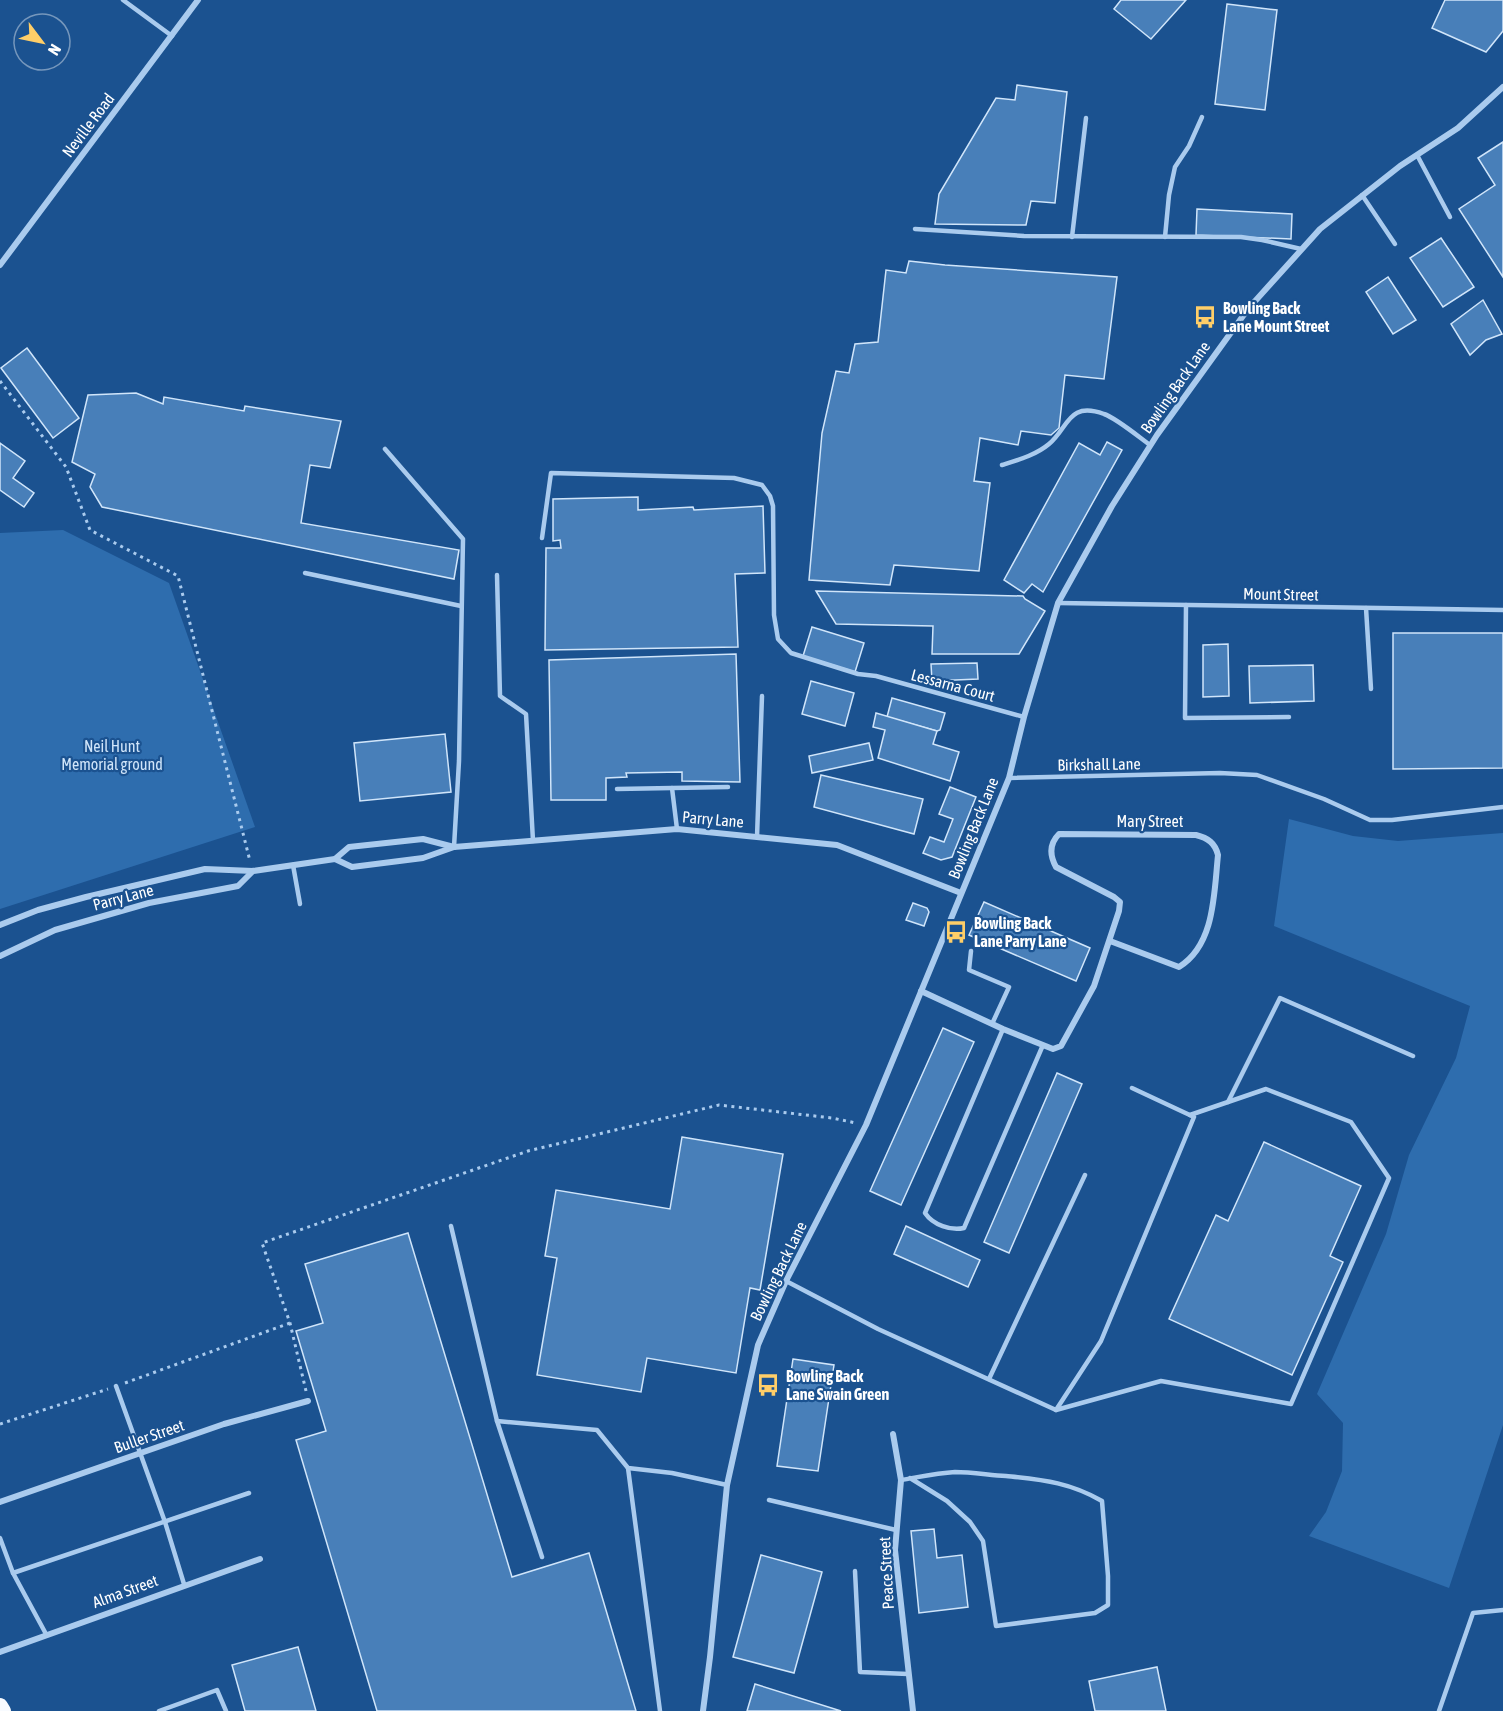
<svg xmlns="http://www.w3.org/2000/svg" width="1503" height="1711" font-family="'Asap Condensed',sans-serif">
  <rect width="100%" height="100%" fill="#1b5290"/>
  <g fill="#2e6dae">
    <path d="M63 530 169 583 255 827 0 909V533Z"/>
    <path d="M1289 819 1353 836 1398 841 1503 833V1425L1449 1588 1309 1536 1326 1512 1342 1471 1343 1423 1317 1394 1386 1234 1409 1155 1456 1058 1470 1006 1274 926Z"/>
  </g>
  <g fill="#487fb9" stroke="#d0e5fa" stroke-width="1.5">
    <path d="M1121 0H1186L1151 39 1114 9Z"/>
    <path d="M1445 0H1503V31L1486 52 1432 28Z"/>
    <path d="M1227 4 1277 10 1265 110 1215 104Z"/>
    <path d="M1017 85 1067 92 1055 203 1031 201 1026 225 935 224 939 194 996 98 1015 100Z"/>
    <path d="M1503 142V277L1459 209 1495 185 1478 158Z"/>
    <path d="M1197 209 1292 214 1291 239 1196 235Z"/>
    <path d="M1441 238 1474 287 1443 307 1410 258Z"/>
    <path d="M909 261 945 265 1117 277 1104 379 1065 375 1059 428 1051 435 1021 431 1018 445 980 438 974 481 990 483 979 571 894 565 890 585 809 580 822 433 836 371 849 373 855 344 878 342 886 270 906 273Z"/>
    <path d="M1388 277 1416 320 1393 334 1366 292Z"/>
    <path d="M1483 300 1502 334 1486 340 1470 355 1451 324Z"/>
    <path d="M27 348 79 418 53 438 1 368Z"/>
    <path d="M136 393 163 404 164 397 244 411 245 406 341 421 330 468 310 465 301 523 459 550 454 579 102 507 90 487 95 474 72 462 88 395Z"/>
    <path d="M1107 442 1122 450 1043 592 1032 584 1024 593 1004 580 1079 443 1100 455Z"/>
    <path d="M0 443 25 461 13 478 34 493 24 507 0 490Z"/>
    <path d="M638 497V510L693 507 694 510 763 506 765 573 735 574 738 647 545 650 546 548H561L560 540 553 541V499Z"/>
    <path d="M816 591 1023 596 1025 599 1045 611 1019 654H932L933 626 836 624Z"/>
    <path d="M812 627 864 643 855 672 803 656Z"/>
    <path d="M1393 633H1503V768L1393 769Z"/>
    <path d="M1228 644 1229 696 1203 697V645Z"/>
    <path d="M736 654 740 782 682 781V772L626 773 627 777 606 778V800H551L549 660Z"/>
    <path d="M977 663 978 679 932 681 931 664Z"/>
    <path d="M1313 665 1314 701 1250 703 1249 666Z"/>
    <path d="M811 681 854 693 845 726 802 714Z"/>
    <path d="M892 698 945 713 940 730 937 731 887 717Z"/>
    <path d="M876 713 937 731 933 744 959 752 950 781 878 758 885 730 873 727Z"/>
    <path d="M445 734 451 792 360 801 354 743Z"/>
    <path d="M869 743 873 760 812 773 809 756Z"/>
    <path d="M821 775 923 799 914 834 814 807Z"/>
    <path d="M950 787 976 797 952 857 941 860 923 853 930 837 944 842 953 819 939 814Z"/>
    <path d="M984 902 1090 948 1076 981 969 935Z"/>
    <path d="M913 903 927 908 929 912 924 926 906 920Z"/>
    <path d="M943 1028 974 1042 901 1205 870 1191Z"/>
    <path d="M1057 1073 1082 1084 1009 1253 984 1242Z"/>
    <path d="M682 1137 783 1154 760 1290 750 1288 736 1373 647 1358 641 1392 537 1375 557 1258 545 1256 556 1190 670 1209Z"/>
    <path d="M1264 1142 1361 1186 1330 1256 1343 1262 1292 1375 1169 1319 1216 1215 1228 1221Z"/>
    <path d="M906 1226 980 1260 968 1287 894 1254Z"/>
    <path d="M408 1233 512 1577 589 1553 636 1711H377L296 1440 326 1431 296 1331 323 1323 305 1264Z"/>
    <path d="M793 1359 834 1365 818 1471 777 1466Z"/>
    <path d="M934 1529 937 1558 962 1555 968 1607 919 1613 911 1531Z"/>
    <path d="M761 1555 822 1572 794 1673 733 1657Z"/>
    <path d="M298 1647 316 1711H245L232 1665Z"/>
    <path d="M1157 1667 1166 1711H1095L1089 1681Z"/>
    <path d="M755 1684 841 1711H747Z"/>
  </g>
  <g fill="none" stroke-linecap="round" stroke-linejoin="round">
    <g stroke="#aacbee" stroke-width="3" stroke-dasharray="3 4.5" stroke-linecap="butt">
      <path d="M0 381 66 467 90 530 178 576 250 861"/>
      <path d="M125 1383 290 1323"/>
      <path d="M306 1391 290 1323 262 1243 528 1151 719 1105 832 1118 856 1123"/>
      <path d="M0 1424 108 1389"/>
    </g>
    <g stroke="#aacbee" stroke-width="4.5">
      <path d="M123 0 172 36"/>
      <path d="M1417 155 1450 217"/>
      <path d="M1362 195 1395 244"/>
      <path d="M915 229 1024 236 1241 237 1262 240 1301 249"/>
      <path d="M1072 237 1086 118"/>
      <path d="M1165 237 1169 195 1175 167 1189 146 1202 117"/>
      <path d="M385 449 463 539 459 761 454 847"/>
      <path d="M1002 465C1018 460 1036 455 1049 444 1069 427 1068 401 1104 414 1116 418 1139 437 1150 445"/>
      <path d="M542 538 551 473 734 478 762 485 770 496 773 506 774 615 778 639 791 653 858 674 876 676 1024 717"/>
      <path d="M305 573 461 606"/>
      <path d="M497 575 500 696 526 714 533 841"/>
      <path d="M1058 603 1503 610"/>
      <path d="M1186 605 1185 718 1289 717"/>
      <path d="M1366 608 1371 689"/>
      <path d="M1009 778 1220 773 1257 775 1324 799 1370 820H1392L1503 807"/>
      <path d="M617 789 672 788"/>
      <path d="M677 829 672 788 728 787"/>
      <path d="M757 837 762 696"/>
      <path d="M293 865 300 904"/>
      <path d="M971 951 969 970 1009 987 992 1024"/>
      <path d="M1003 1029 925 1213C933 1225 951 1231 964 1228L1043 1045"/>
      <path d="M1228 1102 1280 998 1413 1056"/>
      <path d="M451 1226 497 1421 597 1430 628 1468 672 1473 727 1485"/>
      <path d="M786 1281 878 1329 1056 1410 1161 1381 1291 1404 1389 1178 1351 1122 1266 1089 1190 1115"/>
      <path d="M989 1379 1085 1175"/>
      <path d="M116 1386 165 1522 184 1584"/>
      <path d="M1056 1410 1101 1341 1194 1117 1132 1088"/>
      <path d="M497 1421 542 1557"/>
      <path d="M628 1468 660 1711"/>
      <path d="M901 1480C919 1477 937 1473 955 1472 972 1472 989 1475 1006 1476 1043 1480 1069 1482 1102 1501L1108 1576V1605L1095 1613 996 1626 983 1541 970 1522 947 1501 910 1478"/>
      <path d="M769 1500 896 1530"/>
      <path d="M0 1538 13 1573 46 1634"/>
      <path d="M855 1571 860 1672 908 1674"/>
      <path d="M13 1573 249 1493"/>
      <path d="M159 1711 217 1690 226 1711"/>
      <path d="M1439 1711 1473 1613 1503 1610"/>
    </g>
    <g stroke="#aacbee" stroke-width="6">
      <path d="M0 265 198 0"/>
      <path d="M335 859 352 867 423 858 454 847 677 829 837 845 961 893"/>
      <path d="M0 925 38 910 86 897 205 869 253 871 335 859 349 847 423 839 454 847"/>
      <path d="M0 956 55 930 149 903 238 886 253 871"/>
      <path d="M921 991 1003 1029 1053 1049 1061 1046 1094 986 1119 911 1120 902 1114 897 1056 867C1050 856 1049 844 1059 834L1196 835C1208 838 1215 843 1218 855 1214 893 1215 945 1179 967L1110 941"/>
      <path d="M893 1434 901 1480 895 1550 913 1711"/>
      <path d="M0 1502 224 1424 308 1401"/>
      <path d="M0 1652 260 1559"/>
      <path d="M703 1711 710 1657 727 1485 758 1345 786 1281 866 1125 1009 778 1024 717 1058 603 1112 506 1157 435 1248 309 1320 229 1400 166 1458 128 1503 87"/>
    </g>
    <path stroke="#f8fbff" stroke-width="16" d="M0 1706 3 1711"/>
  </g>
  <defs>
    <g id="bus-bare" transform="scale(1.8)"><path d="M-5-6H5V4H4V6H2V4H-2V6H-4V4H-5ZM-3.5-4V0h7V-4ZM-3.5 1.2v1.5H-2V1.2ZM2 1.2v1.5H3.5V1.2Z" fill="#ffce68" stroke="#1b5290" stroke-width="2.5" paint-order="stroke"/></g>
  </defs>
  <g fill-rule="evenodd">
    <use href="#bus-bare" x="1205" y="317"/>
    <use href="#bus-bare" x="956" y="932"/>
    <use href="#bus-bare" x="768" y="1385"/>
  </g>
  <g text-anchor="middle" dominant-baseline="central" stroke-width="4.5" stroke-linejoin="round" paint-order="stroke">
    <g font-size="16" fill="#fff" stroke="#1b5290">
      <text transform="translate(88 125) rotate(-53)">Neville Road</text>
      <text transform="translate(1175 387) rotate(-55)">Bowling Back Lane</text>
      <text transform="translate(1281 594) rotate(1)">Mount Street</text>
      <text transform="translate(953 685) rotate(15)">Lessarna Court</text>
      <text transform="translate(1099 764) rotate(-1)">Birkshall Lane</text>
      <text transform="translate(713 819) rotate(5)">Parry Lane</text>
      <text x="1150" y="821">Mary Street</text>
      <text transform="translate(973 828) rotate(-68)">Bowling Back Lane</text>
      <text transform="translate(123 897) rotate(-15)">Parry Lane</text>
      <text transform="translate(778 1271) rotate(-64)">Bowling Back Lane</text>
      <text transform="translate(149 1436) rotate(-19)">Buller Street</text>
      <text transform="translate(886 1573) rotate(-93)">Peace Street</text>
      <text transform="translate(125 1591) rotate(-20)">Alma Street</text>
    </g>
    <g font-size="16" font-weight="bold" fill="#fff" stroke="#1b5290" text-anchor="start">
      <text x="1223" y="308">Bowling Back<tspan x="1223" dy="18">Lane Mount Street</tspan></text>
      <text x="974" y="923">Bowling Back<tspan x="974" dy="18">Lane Parry Lane</tspan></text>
      <text x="786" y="1376">Bowling Back<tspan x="786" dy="18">Lane Swain Green</tspan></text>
    </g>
    <g font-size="16" fill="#d0e5fa" stroke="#1b5290">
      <text x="112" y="746">Neil Hunt<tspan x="112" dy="18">Memorial ground</tspan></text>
    </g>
  </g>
  <g transform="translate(42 42) rotate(122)"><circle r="28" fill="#1b5290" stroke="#7697bc" stroke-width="1.5"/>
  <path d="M0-4.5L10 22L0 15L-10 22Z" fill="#ffce68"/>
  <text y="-9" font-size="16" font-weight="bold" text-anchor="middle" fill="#ffffff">N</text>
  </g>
</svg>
